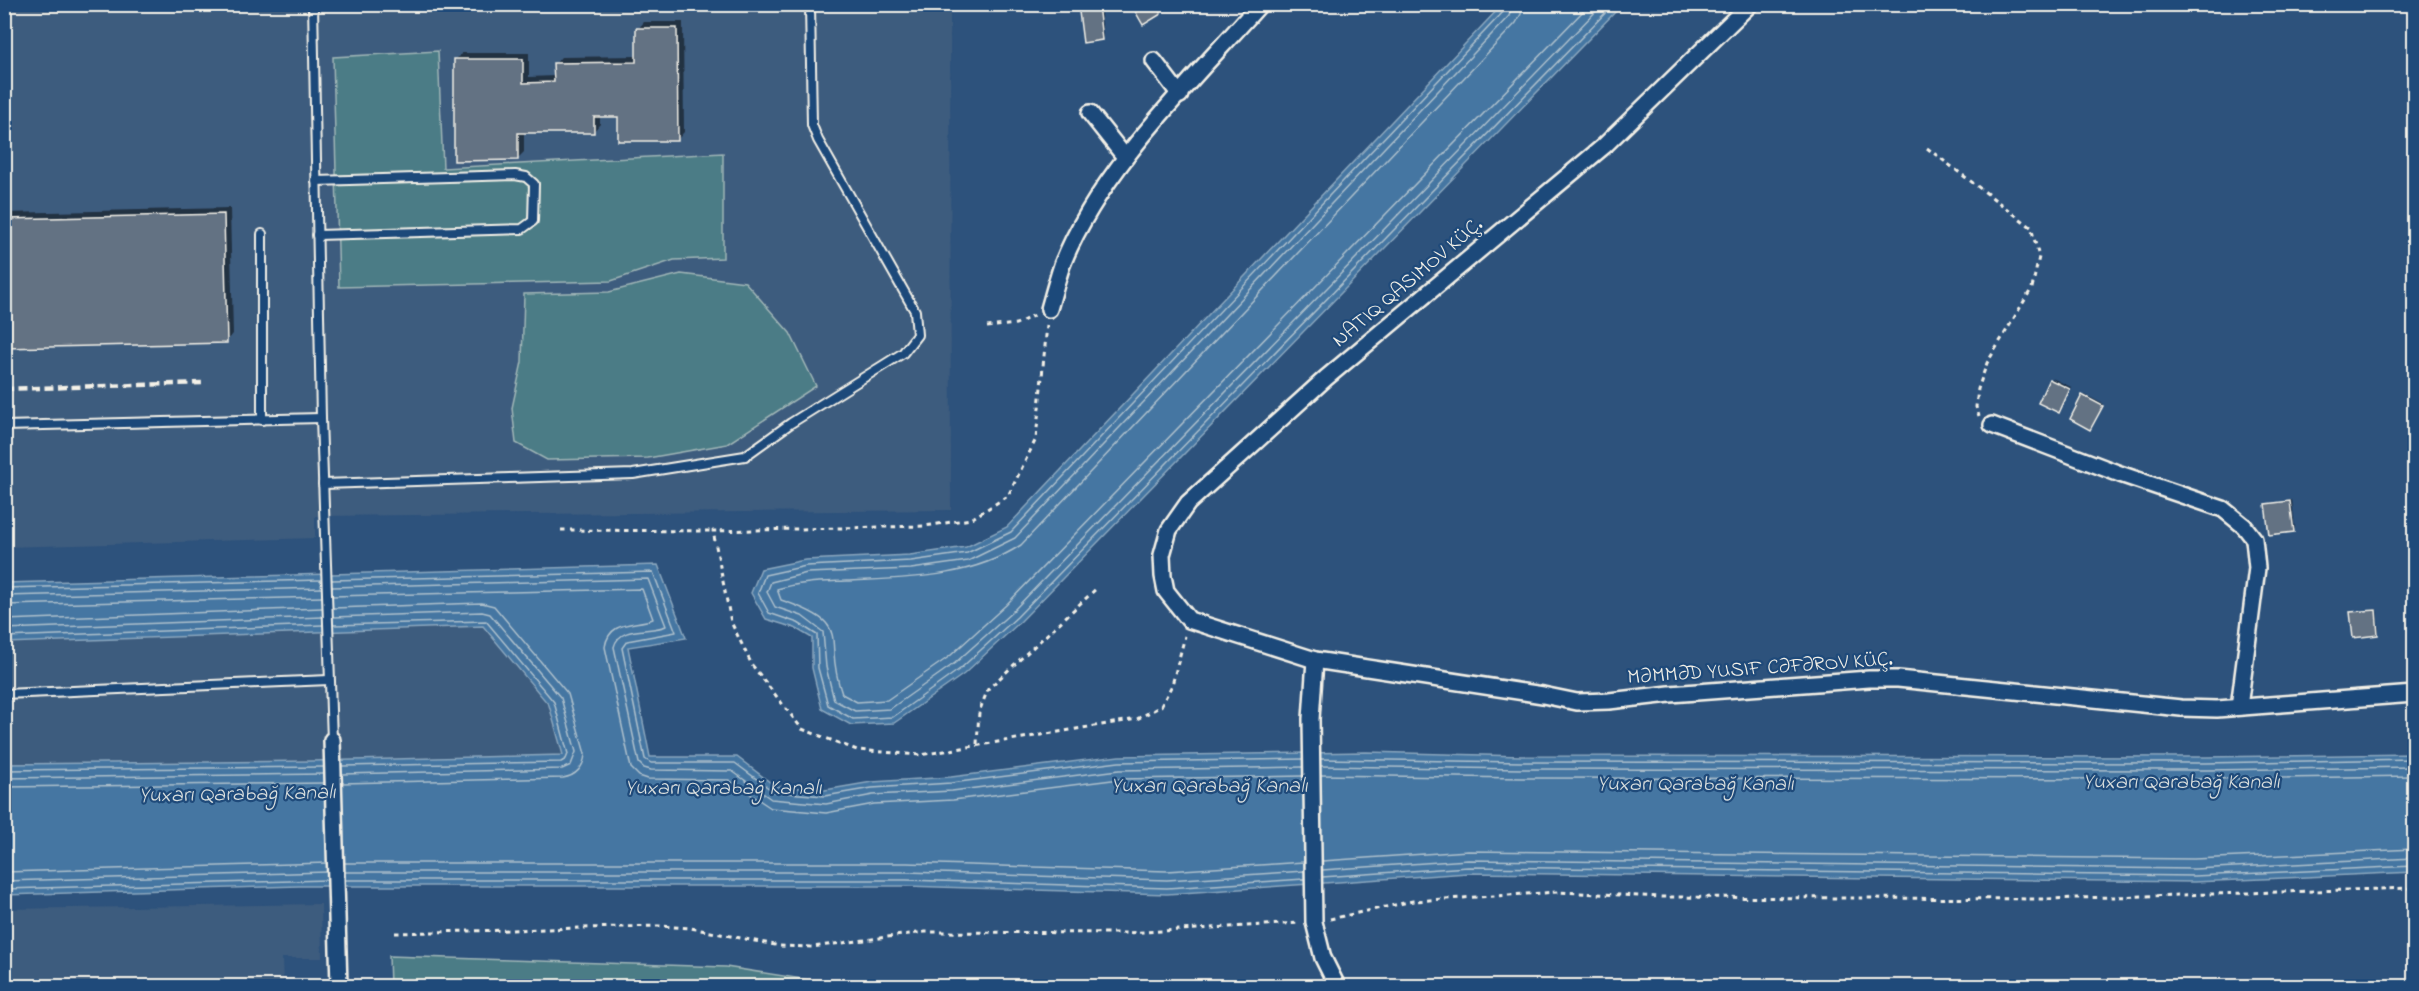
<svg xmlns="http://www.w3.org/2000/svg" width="2419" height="991" font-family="'Indie Flower',sans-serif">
  <rect width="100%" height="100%" fill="#2d527c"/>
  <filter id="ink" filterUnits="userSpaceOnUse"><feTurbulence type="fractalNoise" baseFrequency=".0167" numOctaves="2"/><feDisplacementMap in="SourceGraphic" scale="12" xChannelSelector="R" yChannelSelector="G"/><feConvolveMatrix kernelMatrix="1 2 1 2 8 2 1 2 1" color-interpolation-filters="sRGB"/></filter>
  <g filter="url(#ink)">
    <g fill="#3e5c7e">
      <path d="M4 5H950L951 510 315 516V538L5 547Z"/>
      <path d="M483 625 549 705 563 756 312 761 5 764 4 643Z"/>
      <path d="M321 904 322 958H282L283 986H5V909Z"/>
    </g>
    <g fill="#4c7c86" stroke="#a0b6b7" stroke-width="1.5">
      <path d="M438 51 443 168 723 153V258L674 260 611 281 339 287 333 57Z"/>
      <path d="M681 274 745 282 790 333 816 386 727 444 648 458 547 460 516 443 512 408 522 362 524 294 609 292Z"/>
      <path d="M389 956 726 967 846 986H390Z"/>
    </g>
    <g fill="#4576a2" stroke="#8ba7be" stroke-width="1.5">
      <path d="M1502 5H1622L1021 621 964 674 894 723 851 725 822 709 812 668V638L795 628 766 619 751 593 761 569 805 560 910 555 966 547 1007 527Z"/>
      <path d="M658 565 686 638 628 647 650 757H737L775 786 825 790 872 782 951 777 1119 756 1366 752 1522 756 2206 757 2414 754V872L2194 882 1468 873 1167 894 906 886H299L5 895V764L312 761 563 755 549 705 483 626 5 643 4 583Z"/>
    </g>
    <g fill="#0007">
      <path d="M1080 4H1100L1103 37 1102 39Z"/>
      <path d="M644 22H683L684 132 678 139 620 116H600V124L594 131 524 132V152L517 159 455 60 462 53H529V77L555 76V64L561 57 638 56V29Z"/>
      <path d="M230 208 233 334 227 341 4 346V213Z"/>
      <path d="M2052 378 2071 387 2060 409 2040 402Z"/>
      <path d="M2085 395 2103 404 2092 426 2083 396Z"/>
      <path d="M2292 500 2295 529 2293 530 2267 505Z"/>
      <path d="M2377 609 2379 632 2378 634 2351 613Z"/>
    </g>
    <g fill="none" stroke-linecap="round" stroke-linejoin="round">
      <g stroke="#aec0cc" stroke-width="1.5">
        <path d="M1506 4 1504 11 1011 532 967 553 911 561 806 566 765 575 758 593 769 613 798 623 817 635 818 668 828 705 853 719 893 717 960 669 1017 617 1614 4"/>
        <path d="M1513 4 1509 16 1015 538 968 561 911 569 807 573 771 582 767 592 775 607 802 616 823 632 826 667 834 700 855 711 890 709 955 663 1012 612 1603 4"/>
        <path d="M1523 4 1521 14 1516 23 1021 545C969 579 906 578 846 581 823 582 800 582 777 589L781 600C857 626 821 635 842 694L857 702 887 700 950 656 1006 605 1590 4"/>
        <path d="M332 580 653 572 676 632 627 641 622 648 645 759 651 763H735L774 792 825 796 872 788 951 783 1119 762 1303 759"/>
        <path d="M332 587 648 579 666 626C650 633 619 625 614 647L639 763 644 768 651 770 732 771 771 799 826 804 873 795 952 791 1119 770 1303 767"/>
        <path d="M4 588 321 580"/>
        <path d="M4 596 322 588"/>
        <path d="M332 596 642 589 653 619C634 626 609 620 605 647L631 768 639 776 648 779 729 780 771 808 826 813 874 804 953 800 1120 779 1303 776"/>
        <path d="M4 605 322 597"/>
        <path d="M333 608 482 603 494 606 568 694 585 754C584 767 576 776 563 778L342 783"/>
        <path d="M333 617 482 612 490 614 561 698 576 752 571 765 562 769 342 774"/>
        <path d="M4 620 322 608"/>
        <path d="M333 625 486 621 554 702 568 754 566 759 561 762 342 766"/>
        <path d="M4 629 323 617"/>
        <path d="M4 637 323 625"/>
        <path d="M1321 759 1522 762 2206 763 2414 759"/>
        <path d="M1321 766 1522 769 2206 770 2414 767"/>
        <path d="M4 770 324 767"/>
        <path d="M1321 775 1522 778 2206 779 2414 776"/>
        <path d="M4 778 324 774"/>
        <path d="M4 787 324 783"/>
        <path d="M1322 861 1468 851 2194 859 2414 849"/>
        <path d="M345 863H907L1167 871 1304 862"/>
        <path d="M1322 870 1468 860 2194 869 2414 858"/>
        <path d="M4 872 327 863"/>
        <path d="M345 872H907L1167 880 1304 871"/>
        <path d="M1322 877 1468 867 2194 876 2414 866"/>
        <path d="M345 880H906L1167 888 1304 879"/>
        <path d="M4 881 327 872"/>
        <path d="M4 889 327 880"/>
      </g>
    </g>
    <g fill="#647283" stroke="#f4f1e8" stroke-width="1.5">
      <path d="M1078 4H1098L1102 40 1083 43Z"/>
      <path d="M1131 4H1155L1161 14 1143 25Z"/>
      <path d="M636 28H677L678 141H618V117H594V133H518V160L454 161V59H523V83L554 82 553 63 636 62Z"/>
      <path d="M224 214 227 343 4 348V219Z"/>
      <path d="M2049 379 2070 389 2059 413 2038 403Z"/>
      <path d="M2082 395 2103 406 2090 430 2070 419Z"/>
      <path d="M2290 501 2294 532 2269 535 2265 504Z"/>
      <path d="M2376 610 2378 635 2353 638 2350 612Z"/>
    </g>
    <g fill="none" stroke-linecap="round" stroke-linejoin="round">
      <g stroke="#f4f1e8" stroke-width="12">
        <g id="service">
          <path d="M313 4 321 418 332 740"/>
          <path d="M316 181 515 175 526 177 534 184 533 221 522 229 317 235"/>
          <path d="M262 234V420"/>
          <path d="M4 426 321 418"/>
          <path d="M323 484 633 474 745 456 791 423 903 353 917 335 915 311 818 140 812 125 810 4"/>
          <path d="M4 694 329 680"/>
        </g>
      </g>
      <g stroke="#f4f1e8" stroke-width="20">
        <g id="minor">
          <path d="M1750 4 1604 146 1326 378 1188 503 1169 530 1162 555 1163 576 1166 591 1189 620 1315 660 1543 695 1577 702 1609 701 1670 694 1869 679H1898L2181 708 2217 709 2414 694"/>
          <path d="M1154 61 1180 95"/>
          <path d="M1090 113 1125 157"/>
          <path d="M1049 309C1053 295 1057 280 1062 265 1099 170 1192 81 1260 4"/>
          <path d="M1992 425 2120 474 2223 509 2244 526 2254 539 2257 568 2239 707"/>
          <path d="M1315 660 1311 719 1314 922 1323 958 1337 986"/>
          <path d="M332 740 339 986"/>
        </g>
      </g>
      <g stroke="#f4f1e8" stroke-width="3" stroke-dasharray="4.5 4.5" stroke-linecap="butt">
        <path d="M1927 148 2031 227 2039 257 2032 288 1987 363 1978 389 1976 407 1979 416"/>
        <path d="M1047 325 1036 439 1008 496 971 519 925 526 713 531 731 622 752 665 802 729 857 750 920 755 1137 719 1161 706 1172 685 1185 636"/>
        <path d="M987 327 1016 324 1035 315"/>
        <path d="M561 530 713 531"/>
        <path d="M977 744 979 712 988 689 1097 588"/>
        <path d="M1330 919 1413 901 1558 892 1661 897 2045 899 2414 888"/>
        <path d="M395 933 659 926 691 928 780 946 812 947 925 932 1126 933 1300 923"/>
      </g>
      <use href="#service" stroke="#1f4a7a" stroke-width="8"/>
      <use href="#minor" stroke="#1f4a7a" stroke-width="15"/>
      <path stroke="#f4f1e8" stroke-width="4.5" stroke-dasharray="9 4.5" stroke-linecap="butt" d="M4 389 205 383"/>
    </g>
  </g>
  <g text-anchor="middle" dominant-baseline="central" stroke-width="4.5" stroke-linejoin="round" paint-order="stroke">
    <g font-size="21" fill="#f4f1e8" stroke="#1f4a7a">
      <text transform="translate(1408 283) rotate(-40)">NATIQ QASIMOV KÜÇ.</text>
      <text transform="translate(1760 669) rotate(-4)">MƏMMƏD YUSIF CƏFƏROV KÜÇ.</text>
    </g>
    <g font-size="22" font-style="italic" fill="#dadfde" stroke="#1f4a7a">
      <text x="2181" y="783">Yuxarı Qarabağ Kanalı</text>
      <text x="1695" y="785">Yuxarı Qarabağ Kanalı</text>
      <text x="1209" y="787">Yuxarı Qarabağ Kanalı</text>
      <text x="723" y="789">Yuxarı Qarabağ Kanalı</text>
      <text transform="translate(237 795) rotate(-1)">Yuxarı Qarabağ Kanalı</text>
    </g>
  </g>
  <rect width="2419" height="991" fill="none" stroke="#1f4a7a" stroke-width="24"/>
  <rect x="12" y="12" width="2395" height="967" fill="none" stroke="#f4f1e8" stroke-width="2" filter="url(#ink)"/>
</svg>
